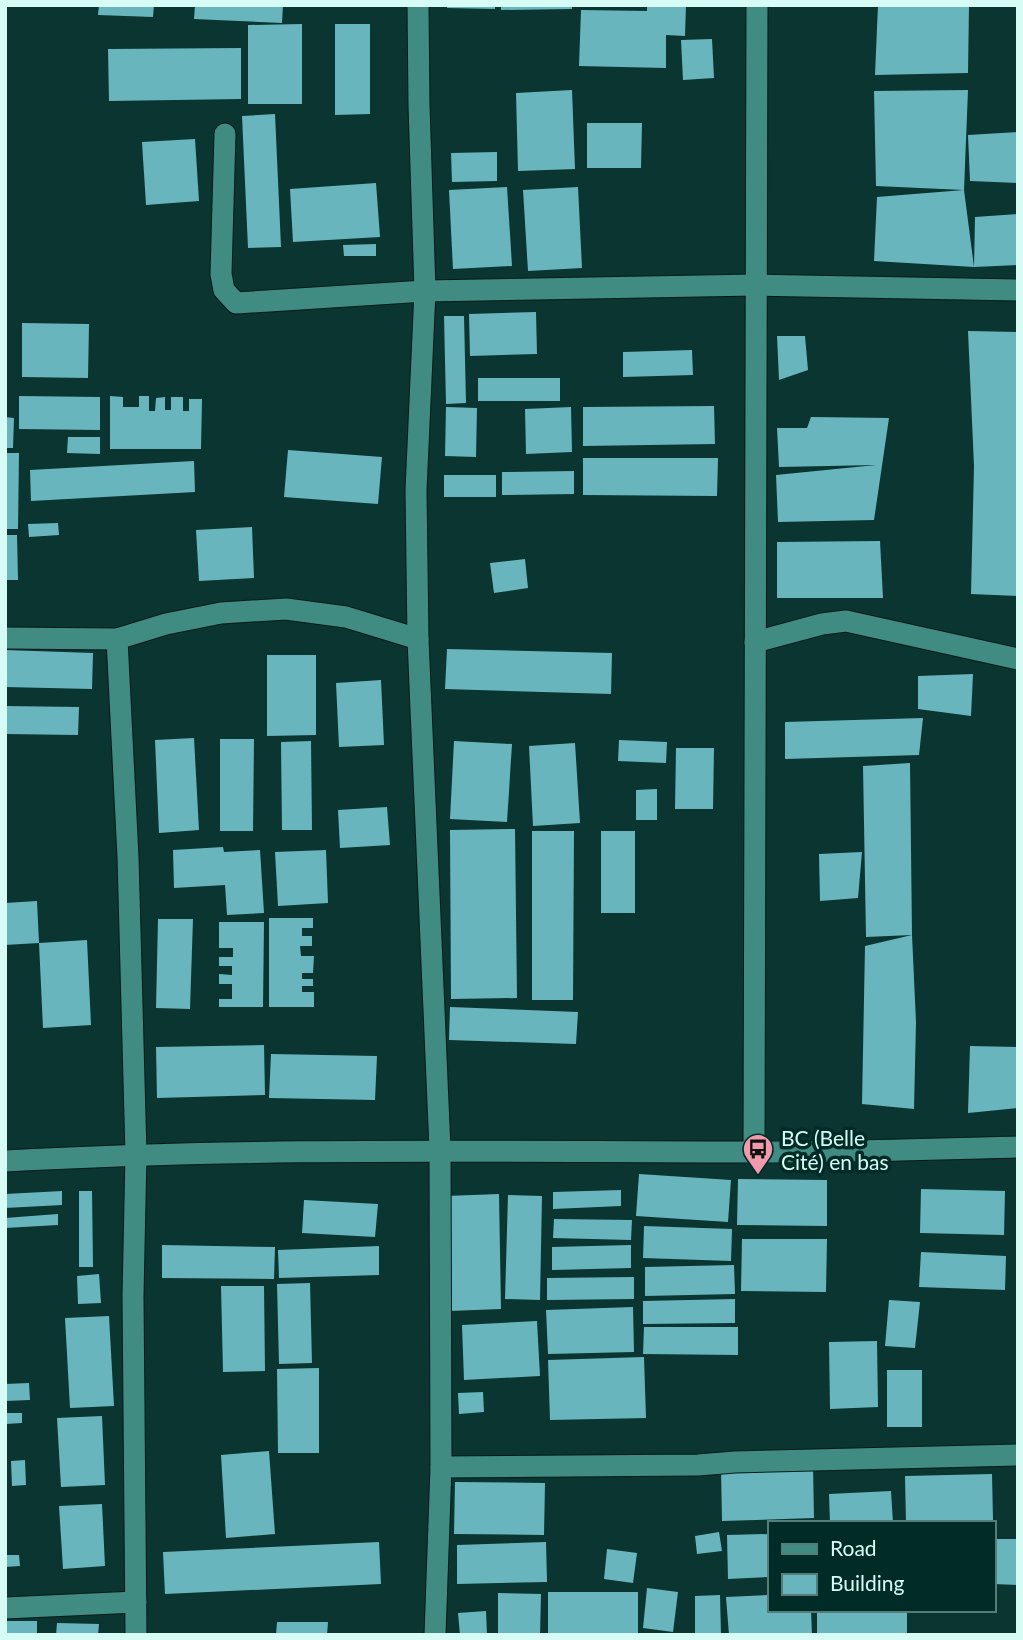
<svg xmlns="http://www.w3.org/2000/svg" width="1023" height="1640" font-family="Lato,sans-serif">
  <rect width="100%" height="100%" fill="#0b3531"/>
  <g fill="#69b5be">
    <path d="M99 5H154L153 17 98 15Z"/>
    <path d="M195 5H283L282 23 194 19Z"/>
    <path d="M447 5H495V9L447 8Z"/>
    <path d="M501 5H572V9L501 10Z"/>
    <path d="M647 5H686L685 36 666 35V68L579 66 581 10 647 11Z"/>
    <path d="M878 5H969L968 73 875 75Z"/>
    <path d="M302 24V104H248V25Z"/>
    <path d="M335 24H370V114L335 115Z"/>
    <path d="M712 39 714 78 683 80 681 40Z"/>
    <path d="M241 48V99L109 101 108 49Z"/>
    <path d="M572 90 575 169 518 171 516 93Z"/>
    <path d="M968 90 964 190 974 267 975 217 1018 214V265L974 267 874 261 877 197 964 190 876 186 874 91Z"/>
    <path d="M275 114 281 247 248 248 242 116Z"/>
    <path d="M587 123H642L641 168H587Z"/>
    <path d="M1018 132V183L970 181 968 135Z"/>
    <path d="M195 139 199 201 146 205 142 142Z"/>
    <path d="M497 152V181L452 182 451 153Z"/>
    <path d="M376 183 380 237 293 242 290 189Z"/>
    <path d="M507 187 512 266 453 269 449 190Z"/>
    <path d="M578 187 582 268 528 271 523 190Z"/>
    <path d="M376 244V256H344L343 245Z"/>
    <path d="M536 312 537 354 470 356 469 314Z"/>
    <path d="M444 316H464L466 403 446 404Z"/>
    <path d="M22 323 89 324 88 378 22 377Z"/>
    <path d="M968 331 1018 332V596L971 594 974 466Z"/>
    <path d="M777 336H805L808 370 779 380Z"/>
    <path d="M692 350 693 375 623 377V352Z"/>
    <rect x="478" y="378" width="82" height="23"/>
    <path d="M19 396 100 397V430L19 429Z"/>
    <path d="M110 396 123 397V407H139V396H149V411H155L156 398 165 397V410H171V397H183V411H189V399H202L201 449H110Z"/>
    <path d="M714 406 715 444 583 446V407Z"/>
    <path d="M446 407 477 408 476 457 445 456Z"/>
    <path d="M571 407 572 452 526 454 525 409Z"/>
    <path d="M5 417 14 418 13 448H5Z"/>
    <path d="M811 417 889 418 874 520 778 522 776 475 876 465 779 467 777 428H807Z"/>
    <path d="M68 437H100V454L67 453Z"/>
    <path d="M288 450 382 457 378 504 284 497Z"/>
    <path d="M7 453H19L18 529H5Z"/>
    <path d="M583 458H718L717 496 583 495Z"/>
    <path d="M194 461 195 492 31 501 30 470Z"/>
    <path d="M574 471V494L502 495V472Z"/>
    <rect x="444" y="475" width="52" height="22"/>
    <path d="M58 523 59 535 29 537 28 524Z"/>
    <path d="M252 527 254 578 199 581 196 530Z"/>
    <path d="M5 535H17L18 580H5Z"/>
    <path d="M880 541 883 598H777V542Z"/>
    <path d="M525 559 528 588 494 593 490 563Z"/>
    <path d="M447 649 612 653 611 694 445 689Z"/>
    <path d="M5 650 93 653 92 689 5 687Z"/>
    <path d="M267 655H316V735L267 736Z"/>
    <path d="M973 674 971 716 918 709V676Z"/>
    <path d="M381 680 384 745 339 747 336 683Z"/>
    <path d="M5 706 79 707 78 735 5 734Z"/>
    <path d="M923 718 919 755 785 759V722Z"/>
    <path d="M194 738 199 830 159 833 155 740Z"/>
    <path d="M220 739H254L253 831H220Z"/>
    <path d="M619 740 667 742 666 763 618 761Z"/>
    <path d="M311 741 312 830H282L281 742Z"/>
    <path d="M454 741 512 744 507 822 450 819Z"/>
    <path d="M575 743 580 823 533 826 529 746Z"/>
    <path d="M676 748H714L713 809H675Z"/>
    <path d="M910 763 912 935 916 1022 914 1109 862 1104 865 946 912 935 866 937 863 766Z"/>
    <path d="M657 789V820H636V790Z"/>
    <path d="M387 807 390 845 340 848 338 810Z"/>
    <path d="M515 829 517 998 451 999 450 830Z"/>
    <path d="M532 831H574L573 1000H532Z"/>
    <rect x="601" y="831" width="34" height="82"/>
    <path d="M223 847 224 852 260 850 264 913 227 915 225 885 174 888 173 850Z"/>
    <path d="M326 850 328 903 278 906 275 852Z"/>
    <path d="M862 852 858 898 820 901 819 854Z"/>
    <path d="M37 901 39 943 87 940 91 1025 43 1028 39 943 5 945V903Z"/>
    <path d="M269 918H313V928H302V936H312V946H300L301 956H314L313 973H302V979H313V986H302V992H314V1007H269Z"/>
    <path d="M158 919H193L190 1009 156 1008Z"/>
    <path d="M219 922H264L263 1007H219V999H232V984H219V974L232 975V966H219V957H233V948H219Z"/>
    <path d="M450 1007 578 1012 576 1044 449 1040Z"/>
    <path d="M264 1045 265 1095 157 1098 156 1047Z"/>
    <path d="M970 1046 1018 1047V1108L968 1113Z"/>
    <path d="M271 1054 377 1056 375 1100 269 1098Z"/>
    <path d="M639 1174 731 1180 728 1222 636 1216Z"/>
    <path d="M738 1179 827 1180V1226L737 1225Z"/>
    <path d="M921 1189 1005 1191 1004 1235 920 1233Z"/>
    <path d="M621 1190V1206L553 1209V1192Z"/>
    <path d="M62 1191V1205L5 1208V1194Z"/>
    <path d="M79 1191H92L93 1267H79Z"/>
    <path d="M499 1194 501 1309 449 1311 446 1196Z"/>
    <path d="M508 1195 542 1196 540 1300 505 1299Z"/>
    <path d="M304 1200 378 1204 375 1237 302 1233Z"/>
    <path d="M58 1214V1225L5 1228V1218Z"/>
    <path d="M554 1219 632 1220 631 1240 553 1238Z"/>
    <path d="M644 1226 732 1229 731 1261 643 1258Z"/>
    <path d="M742 1239H827L826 1292 741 1291Z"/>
    <path d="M162 1245 275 1247 274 1279 162 1278Z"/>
    <path d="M631 1245V1268L552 1270V1247Z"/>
    <path d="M379 1246V1275L279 1278 278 1250Z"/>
    <path d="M921 1252 1006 1256 1005 1290 919 1287Z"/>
    <path d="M734 1265 735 1294 645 1296V1267Z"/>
    <path d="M99 1274 101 1303 78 1304 77 1276Z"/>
    <path d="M634 1277V1299L547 1300V1278Z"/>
    <path d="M310 1283 312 1363 279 1364 277 1284Z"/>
    <path d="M221 1286H264L265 1371 223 1372Z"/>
    <path d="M735 1299V1323L643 1324V1301Z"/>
    <path d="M889 1300 920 1302 915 1348 885 1346Z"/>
    <path d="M633 1307 634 1352 548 1354 546 1310Z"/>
    <path d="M109 1316 114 1406 70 1408 65 1318Z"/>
    <path d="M537 1321 540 1376 464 1380 462 1325Z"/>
    <path d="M644 1327H738V1355L643 1354Z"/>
    <path d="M877 1341 878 1407 830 1409 829 1342Z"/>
    <path d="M644 1357 646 1418 550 1420 548 1360Z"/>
    <path d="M319 1368V1453H278L277 1369Z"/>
    <rect x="887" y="1370" width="35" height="57"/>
    <path d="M29 1383 30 1400 5 1401V1384Z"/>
    <path d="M483 1392 484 1412 459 1414 458 1393Z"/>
    <path d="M6 1413H22V1423L6 1424Z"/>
    <path d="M102 1416 105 1485 61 1487 57 1418Z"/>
    <path d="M269 1451 275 1534 226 1538 221 1455Z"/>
    <path d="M25 1460 26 1485 12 1486 11 1461Z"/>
    <path d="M813 1465 814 1518 722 1521 721 1469Z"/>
    <path d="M992 1474 993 1520 906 1523 905 1476Z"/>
    <path d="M455 1482 545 1483 544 1535 454 1534Z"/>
    <path d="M891 1491 893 1523H830L829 1494Z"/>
    <path d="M102 1504 105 1566 63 1569 59 1506Z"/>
    <path d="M719 1532 722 1551 697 1554 695 1536Z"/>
    <path d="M769 1534V1577L728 1579 727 1535Z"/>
    <path d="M995 1539H1018V1585L993 1584Z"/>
    <path d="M379 1542 381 1584 165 1594 163 1552Z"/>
    <path d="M546 1542 547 1582 457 1584V1545Z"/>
    <path d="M607 1549 637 1553 633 1583 604 1579Z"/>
    <path d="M5 1555H19L20 1566 5 1567Z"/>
    <path d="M647 1588 678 1592 673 1632 643 1628Z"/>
    <rect x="548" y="1592" width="90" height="43"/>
    <path d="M498 1593 541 1594 540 1635H498Z"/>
    <path d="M720 1595 721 1635H695V1596Z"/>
    <path d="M769 1595V1610H811L812 1635H729L726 1597Z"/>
    <rect x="817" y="1610" width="90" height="25"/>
    <path d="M486 1611 487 1635H460L458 1613Z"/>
    <rect x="5" y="1621" width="32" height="14"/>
    <path d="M277 1622H328L327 1635H276Z"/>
    <path d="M57 1623 99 1624 98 1635H56Z"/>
  </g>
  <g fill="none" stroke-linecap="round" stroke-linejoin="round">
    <g stroke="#031b18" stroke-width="23">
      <g id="street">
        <path d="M418 5 419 105 425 291 416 490 418 639 440 1149 441 1467 435 1635"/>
        <path d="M225 134 221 274 224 290 236 303 425 291 755 285 1018 290"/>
        <path d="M5 638 117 639 166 624 221 613 286 609 346 617 418 639"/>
        <path d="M117 639 128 857 136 1154 133 1296 136 1635"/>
        <path d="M755 642 822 624 846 621 1018 659"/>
        <path d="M754 1152 757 5"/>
        <path d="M5 1161C255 1147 503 1152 753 1152 841 1152 929 1149 1018 1147"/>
        <path d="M441 1467 698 1465 735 1462 1018 1455"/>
        <path d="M5 1608 136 1602"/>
      </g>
    </g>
    <use href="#street" stroke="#408c83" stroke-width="21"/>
  </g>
  <defs>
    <g id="bus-pin" transform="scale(1.575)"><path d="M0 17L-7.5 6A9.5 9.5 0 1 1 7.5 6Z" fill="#f29aad" stroke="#002b27"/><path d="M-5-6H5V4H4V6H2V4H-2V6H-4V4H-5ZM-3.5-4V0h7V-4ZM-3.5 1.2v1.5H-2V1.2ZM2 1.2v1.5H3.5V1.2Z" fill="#111"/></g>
  </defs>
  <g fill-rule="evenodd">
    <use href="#bus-pin" x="758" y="1149"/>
  </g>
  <g text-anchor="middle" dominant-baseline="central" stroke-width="7" stroke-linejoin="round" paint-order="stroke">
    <g font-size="21" fill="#d7fbf5" stroke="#002b27" text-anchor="start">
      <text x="781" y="1137">BC (Belle<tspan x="781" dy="24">Cité) en bas</tspan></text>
    </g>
  </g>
  <rect width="1023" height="1640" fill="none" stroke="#d7fbf5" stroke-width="14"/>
  <rect x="768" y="1521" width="228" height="91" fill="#002b27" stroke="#567e79" stroke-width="2"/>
  <rect x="782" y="1544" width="35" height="10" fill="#408c83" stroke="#567e79" stroke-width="2"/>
  <text x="830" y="1556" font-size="21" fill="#d7fbf5">Road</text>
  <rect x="782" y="1574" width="35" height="21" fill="#69b5be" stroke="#567e79" stroke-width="2"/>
  <text x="830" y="1591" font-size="21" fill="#d7fbf5">Building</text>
</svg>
